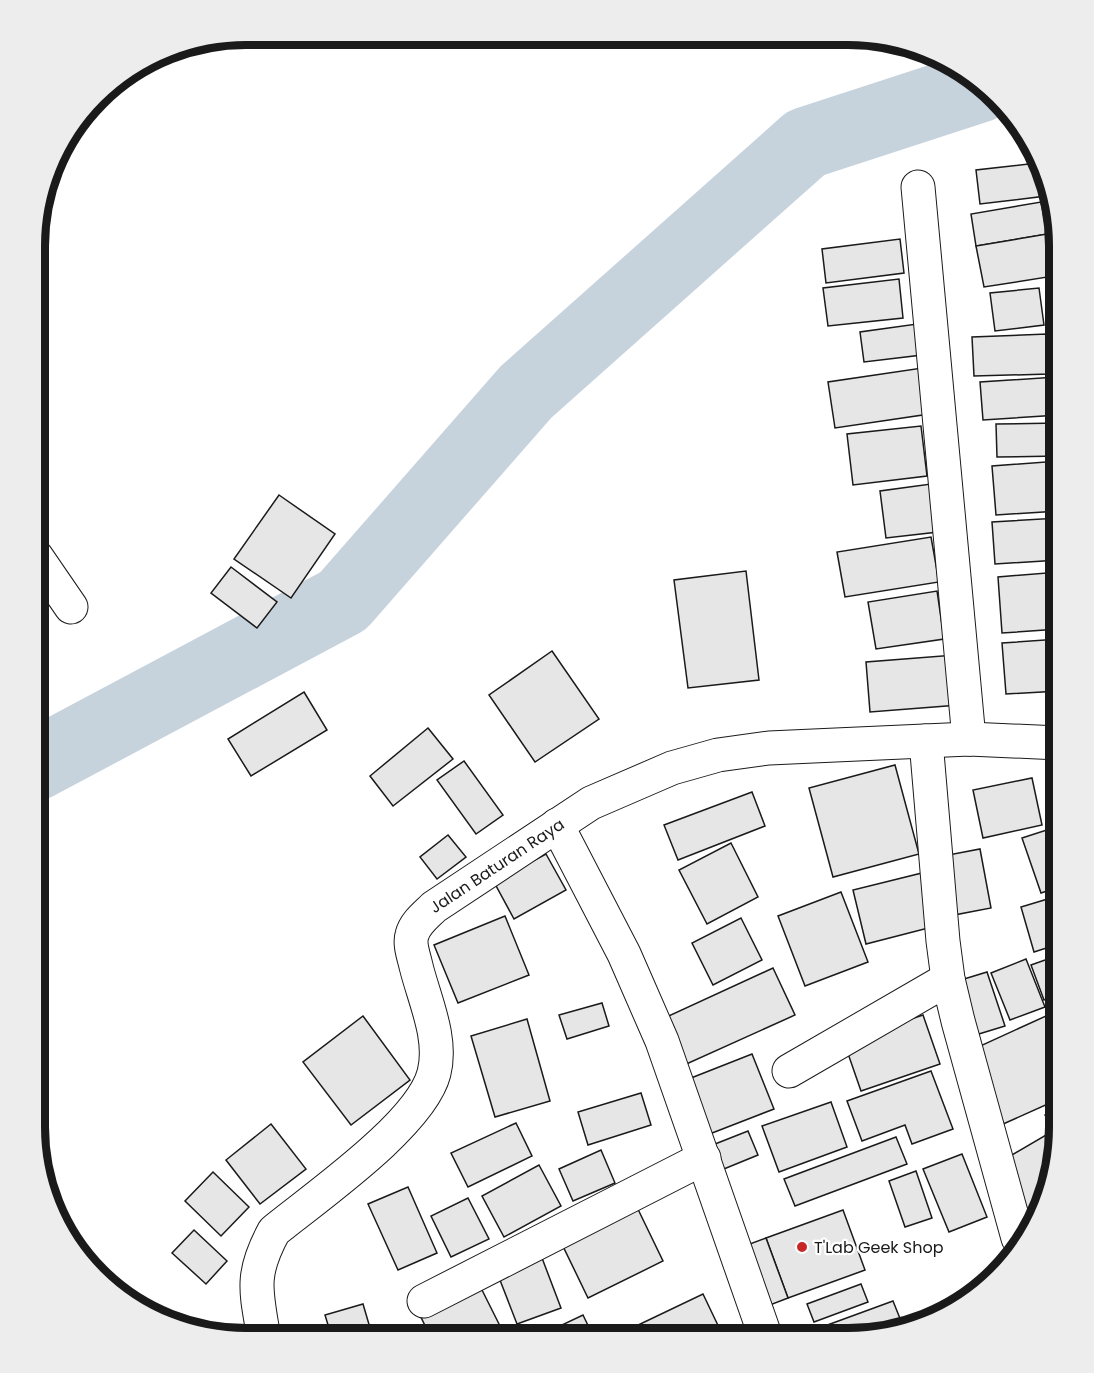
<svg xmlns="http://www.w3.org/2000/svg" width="1094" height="1373" font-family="Poppins,sans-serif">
  <rect width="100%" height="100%" fill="#fff"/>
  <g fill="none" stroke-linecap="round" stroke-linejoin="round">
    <path stroke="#c6d2dc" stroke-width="72" d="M35 765 343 601 526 392 806 143 981 86"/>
  </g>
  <g fill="#e6e6e6" stroke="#1a1a1a" stroke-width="1.5">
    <path d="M1037 163 1046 196 980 204 976 170Z"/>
    <path d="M1041 202 1047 234 976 246 971 214Z"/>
    <path d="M1047 234 1054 276 984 287 976 246Z"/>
    <path d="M900 239 904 273 826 283 822 249Z"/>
    <path d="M899 279 903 318 828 326 823 288Z"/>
    <path d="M1039 288 1044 325 995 331 990 293Z"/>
    <path d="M917 324 922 355 864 362 860 332Z"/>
    <path d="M1047 334 1049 374 974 376 972 337Z"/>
    <path d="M929 367 936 413 835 428 828 382Z"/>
    <path d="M1056 377 1059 415 983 420 980 382Z"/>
    <path d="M1059 423V456L997 457 996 424Z"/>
    <path d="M921 426 927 476 853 485 847 434Z"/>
    <path d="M1059 461V511L996 515 992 466Z"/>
    <path d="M931 484 938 532 886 538 880 491Z"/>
    <path d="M279 495 335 534 291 598 234 559Z"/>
    <path d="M1059 518V560L995 564 992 522Z"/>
    <path d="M931 537 939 582 845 597 837 552Z"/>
    <path d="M231 567 277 602 257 628 211 593Z"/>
    <path d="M746 571 759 680 688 688 674 580Z"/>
    <path d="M1059 572V629L1002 633 998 577Z"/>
    <path d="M937 591 944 639 876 649 868 602Z"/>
    <path d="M1059 639V691L1006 694 1002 643Z"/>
    <path d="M552 651 599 719 535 762 489 695Z"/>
    <path d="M955 655 959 705 870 712 866 662Z"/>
    <path d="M304 692 327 730 251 776 228 739Z"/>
    <path d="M428 728 453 759 393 806 370 776Z"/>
    <path d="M464 761 503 815 476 834 437 780Z"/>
    <path d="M895 765 919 854 833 877 809 788Z"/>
    <path d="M1032 778 1042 825 983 838 973 790Z"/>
    <path d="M1059 780V806L1050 784Z"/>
    <path d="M752 792 765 826 678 860 664 825Z"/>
    <path d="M1059 826V887L1041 893 1022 838Z"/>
    <path d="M448 835 466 857 437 879 420 857Z"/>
    <path d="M731 843 758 897 707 924 679 870Z"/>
    <path d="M980 849 991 908 954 915 943 856Z"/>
    <path d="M546 854 566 890 514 919 494 882Z"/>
    <path d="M926 872 940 925 866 944 853 890Z"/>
    <path d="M841 892 868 962 805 986 778 916Z"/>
    <path d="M1051 898 1059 924V944L1034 952 1021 907Z"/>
    <path d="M505 916 529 975 458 1003 434 945Z"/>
    <path d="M741 918 762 960 713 985 692 943Z"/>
    <path d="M1059 955V994L1044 1000 1031 965Z"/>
    <path d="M1026 959 1045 1007 1010 1020 991 973Z"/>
    <path d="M773 968 795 1015 682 1066 660 1020Z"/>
    <path d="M987 972 1005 1026 969 1037 951 983Z"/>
    <path d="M602 1003 609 1026 567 1039 559 1015Z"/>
    <path d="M1057 1011 1059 1016V1099L1001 1125 967 1052Z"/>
    <path d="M923 1015 940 1064 861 1091 844 1042Z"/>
    <path d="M363 1016 410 1080 351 1125 303 1062Z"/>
    <path d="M527 1019 550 1101 495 1117 471 1036Z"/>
    <path d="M752 1054 774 1109 707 1135 686 1080Z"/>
    <path d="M931 1071 953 1129 912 1144 905 1125 862 1141 847 1101Z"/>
    <path d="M641 1093 651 1125 588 1145 578 1112Z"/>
    <path d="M831 1102 847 1147 779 1172 762 1126Z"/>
    <path d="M1059 1107V1140L1045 1115Z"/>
    <path d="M516 1123 532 1156 468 1187 451 1153Z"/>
    <path d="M271 1124 306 1169 260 1204 226 1160Z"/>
    <path d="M748 1131 758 1155 719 1171 710 1146Z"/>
    <path d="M1046 1135 1055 1152 1037 1205 1028 1210 1000 1162Z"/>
    <path d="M896 1137 907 1164 795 1206 784 1179Z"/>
    <path d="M601 1150 615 1183 573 1201 559 1169Z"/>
    <path d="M962 1154 987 1217 949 1232 923 1169Z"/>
    <path d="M539 1165 561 1206 504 1237 482 1196Z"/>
    <path d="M916 1171 932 1218 905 1227 889 1181Z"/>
    <path d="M213 1172 249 1207 221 1236 185 1201Z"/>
    <path d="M408 1187 437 1253 398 1270 368 1204Z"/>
    <path d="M468 1198 489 1239 451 1257 431 1216Z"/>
    <path d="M634 1201 663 1261 588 1298 559 1238Z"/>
    <path d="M843 1210 865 1270 788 1298 766 1238Z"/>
    <path d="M194 1230 227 1261 206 1284 172 1253Z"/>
    <path d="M766 1238 788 1298 762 1308 739 1248Z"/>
    <path d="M542 1258 561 1308 517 1324 498 1275Z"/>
    <path d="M477 1280 506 1338H431L417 1309Z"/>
    <path d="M861 1284 868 1302 814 1322 807 1304Z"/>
    <path d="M703 1294 724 1338H611Z"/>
    <path d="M893 1301 903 1326 862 1338H826L822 1327Z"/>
    <path d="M363 1304 373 1338H332L325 1315Z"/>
    <path d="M583 1315 594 1338H550L547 1332Z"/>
  </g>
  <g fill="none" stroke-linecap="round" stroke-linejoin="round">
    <g stroke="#1a1a1a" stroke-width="35">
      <g id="minor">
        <path d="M918 187 969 739"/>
        <path d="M36 556 71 607"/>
        <path d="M926 741 943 941 948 979 958 1021 1018 1238"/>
        <path d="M557 825 624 954 662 1041 766 1338"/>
        <path d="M789 1071 948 979"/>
        <path d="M424 1301 704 1158"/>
        <path id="s1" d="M264 1338C256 1291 250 1275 274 1231 317 1196 421 1124 434 1073 443 1038 424 999 416 966 414 957 409 944 412 935 415 923 426 915 434 907L591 803 672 768 718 755 769 748 969 739 1059 743"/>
      </g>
    </g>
    <use href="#minor" stroke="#fff" stroke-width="33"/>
  </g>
  <circle fill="#c62828" stroke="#fff" stroke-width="2" cx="802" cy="1247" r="6"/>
  <g text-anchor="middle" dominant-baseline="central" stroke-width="4.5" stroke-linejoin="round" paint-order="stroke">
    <g font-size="16" fill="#1a1a1a" stroke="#fff">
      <text stroke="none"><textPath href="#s1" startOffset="591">Jalan Baturan Raya</textPath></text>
    </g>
    <g font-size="16" fill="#1a1a1a" stroke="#fff" text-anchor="start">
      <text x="814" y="1247">T'Lab Geek Shop</text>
    </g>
  </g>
  <path d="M0 0H1094V1373H0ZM246 45H848A201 201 0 0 1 1049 246V1127A201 201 0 0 1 848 1328H246A201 201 0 0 1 45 1127V246A201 201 0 0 1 246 45Z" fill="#ededed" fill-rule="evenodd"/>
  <path fill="none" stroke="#1a1a1a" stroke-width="8" d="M246 45H848A201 201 0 0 1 1049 246V1127A201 201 0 0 1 848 1328H246A201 201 0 0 1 45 1127V246A201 201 0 0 1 246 45Z"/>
</svg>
